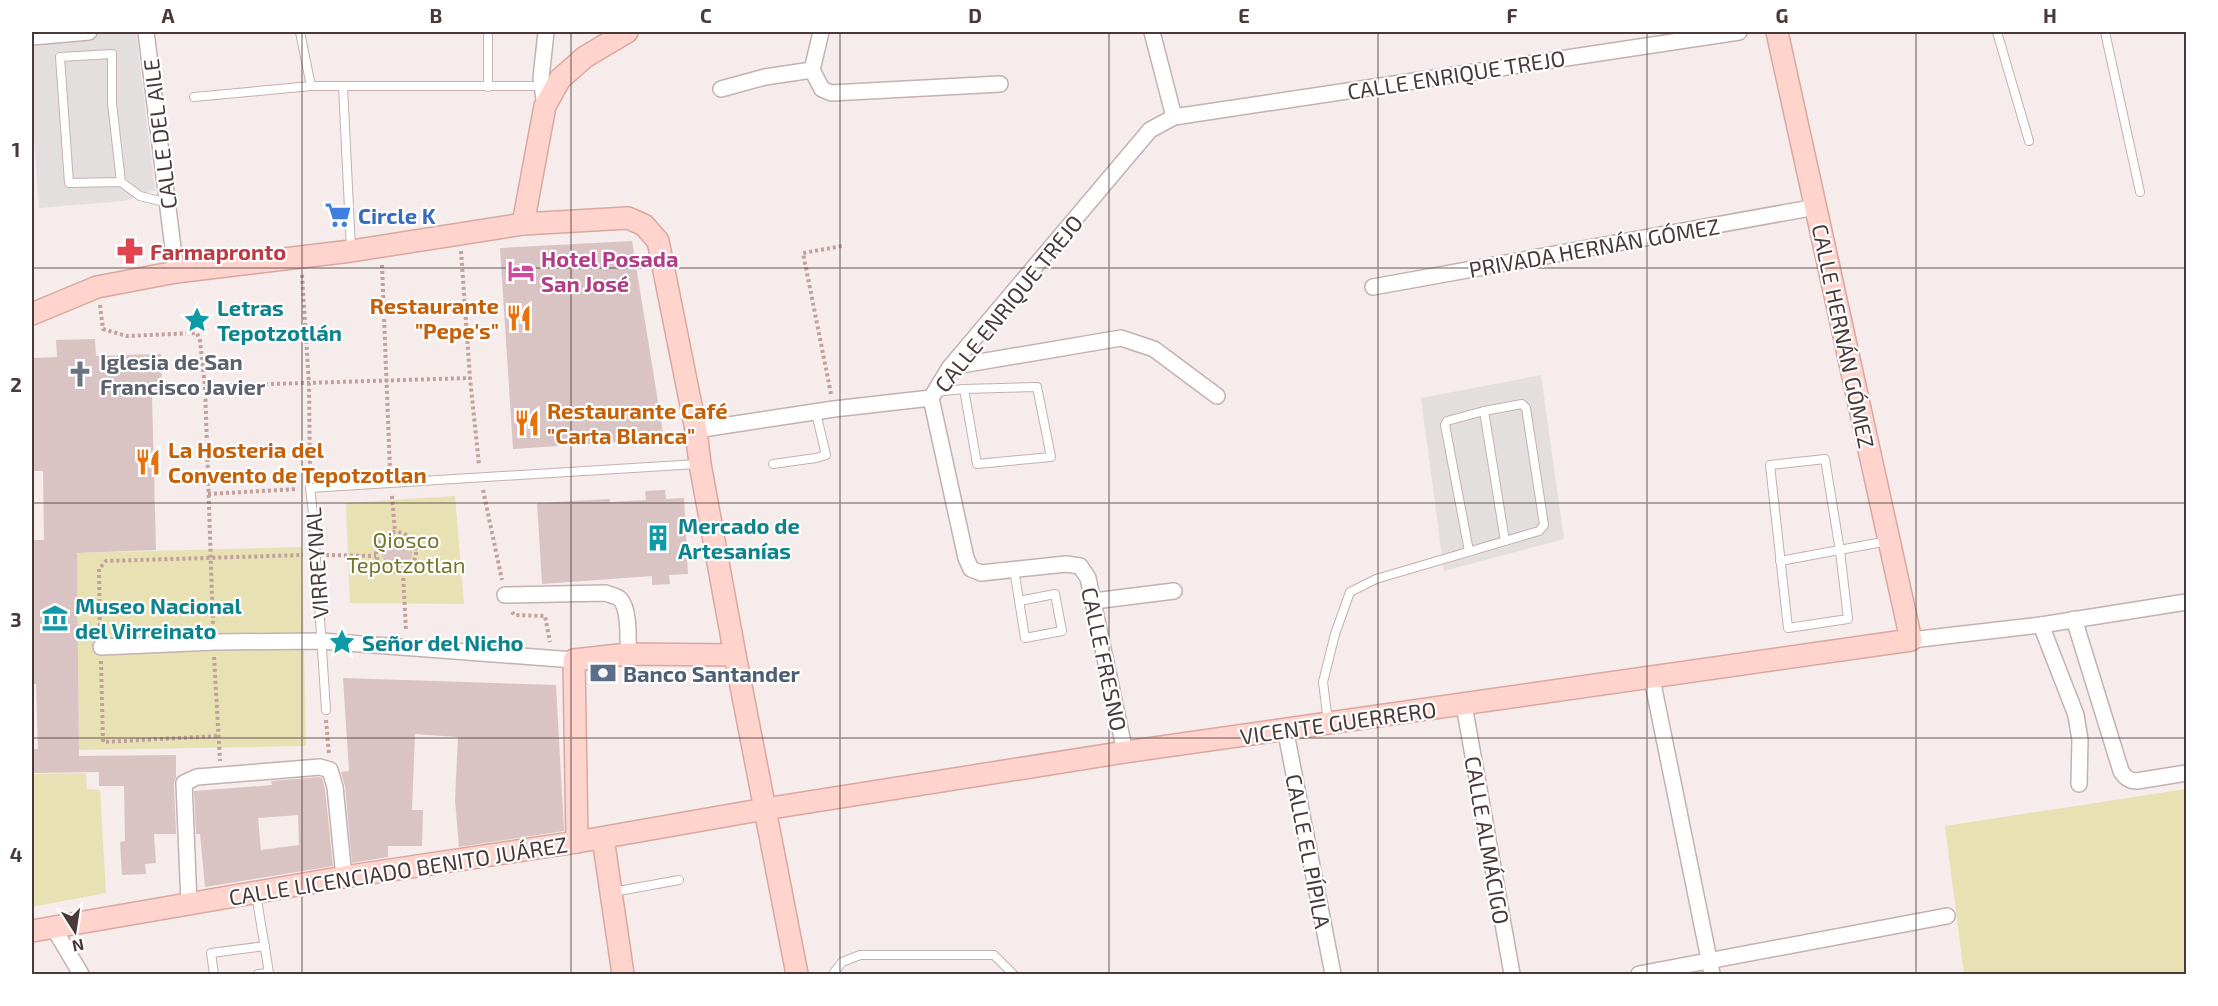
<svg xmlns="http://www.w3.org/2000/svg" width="2218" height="1006" font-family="'Exo 2',sans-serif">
  <rect width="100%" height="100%" fill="#f5eceb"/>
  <g fill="#e8e1b4">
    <path d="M455 496 464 604 350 603 346 503Z"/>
    <path d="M302 547 306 746 79 750 77 553Z"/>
    <path d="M86 773 87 789 100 790 106 893 32 907V774Z"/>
    <path d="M2186 789V974H1964L1945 826Z"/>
  </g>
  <g fill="#e4dfdf">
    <path d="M114 32H136L155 190 124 201 39 208 32 107V41Z"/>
    <path d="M1541 375 1564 539 1444 571 1421 398Z"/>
  </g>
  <g fill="#dac3c3" fill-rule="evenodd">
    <path d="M632 241 664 439 513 449 500 248Z"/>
    <path d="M95 339 96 356 161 354 162 395 152 396 156 550 77 553 79 756 176 755V777L174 783 176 834H154L156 863 145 864 146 874 122 875 120 842 125 841 124 786H99V772L32 773V749H38L36 684H32V540H44L43 471H32V358L57 357 56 340Z"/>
    <path d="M665 490 666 499 684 498 688 574 669 575 670 584 652 585V576L542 584 537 503 610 499V502L646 500 645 491Z"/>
    <circle cx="397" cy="553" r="15"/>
    <path d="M343 678 556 685 564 831 459 847 455 800 458 737 415 734 412 810H423L422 846H388V857L352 863 345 786 341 772 349 771Z"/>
    <path d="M319 777 322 778 325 789 333 866 205 887 200 834H196L194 791 272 785 271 781ZM298 815 299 845 261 850 258 818Z"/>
  </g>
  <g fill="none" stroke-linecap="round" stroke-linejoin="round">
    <g stroke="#c4b1b0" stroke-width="10">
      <g id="lane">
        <path d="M300 32 311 86H542"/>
        <path d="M1997 32 2029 141"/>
        <path d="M2105 32 2140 192"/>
        <path d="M343 86 351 249"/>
        <path d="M488 87V32"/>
        <path d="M194 97 311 86"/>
        <path d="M121 182 112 103V54L60 57 69 183 121 182 140 196 168 203"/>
        <path d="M935 392 964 389 1037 387 1051 457 977 464 964 389"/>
        <path d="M1825 459 1840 551 1848 619 1788 628 1770 465Z"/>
        <path d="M773 464 816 458 826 455 816 413"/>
        <path d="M1469 551 1445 425 1447 421 1484 411 1505 541"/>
        <path d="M1780 561 1888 541"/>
        <path d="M1014 569 1025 638 1062 631 1055 594 1019 601"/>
        <path d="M326 710 313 513 310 488 697 464"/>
        <path d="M1328 722 1323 682 1335 634 1350 592 1376 579 1539 531 1544 525 1526 408 1522 404 1484 411"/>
        <path d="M613 892 679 880"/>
        <path d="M256 894 269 973 258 974"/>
        <path d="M214 974 211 953 265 946"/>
        <path d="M833 974 842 962 860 955H994L1013 974"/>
      </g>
    </g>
    <g stroke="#c4b1b0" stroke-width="18">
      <g id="street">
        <path d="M146 32 176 272"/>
        <path d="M821 32 812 70 822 89 831 93 1000 84"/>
        <path d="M1152 32 1174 117"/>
        <path d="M32 37 89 32"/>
        <path d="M721 89 765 77 812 70"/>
        <path d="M545 106 541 78 546 32"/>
        <path d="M1373 287 1816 207"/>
        <path d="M950 367 1121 338 1154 349 1217 396"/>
        <path d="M931 398 950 367 1150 130 1174 117 1739 32"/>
        <path d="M931 398 966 558 971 569 981 573 1066 564 1080 566 1088 578 1125 752"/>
        <path d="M696 430 834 409 931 398"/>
        <path d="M505 595 606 593C609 595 617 596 620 599 630 609 628 641 628 654"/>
        <path d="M1094 601 1174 591"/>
        <path d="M2074 619 2121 771C2125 778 2129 781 2137 781L2186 773"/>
        <path d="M2041 625 2076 715 2080 740 2079 784"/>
        <path d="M1911 640 2041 625 2186 602"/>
        <path d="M101 647 214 642 321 641 574 660"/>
        <path d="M1652 679 1712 974"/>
        <path d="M1464 705 1512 974"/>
        <path d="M1285 728 1333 974"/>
        <path d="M189 903 184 783 197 777 320 767 330 770 335 787 344 877"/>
        <path d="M53 927 81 974"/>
        <path d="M1639 974 1947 916"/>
      </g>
    </g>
    <g stroke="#daa7a0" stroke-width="24">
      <g id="secondary">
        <path d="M523 224 545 106 560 79 585 57 627 32"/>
        <path d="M32 314 97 287 176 272 351 251 523 224 628 218 644 225 658 241 696 430 700 464 735 655 797 974"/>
        <path d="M603 838 623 974"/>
        <path d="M577 842 574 660 628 654 735 655"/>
        <path d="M32 931 344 877 577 842 765 809 1125 752 1911 640 1777 32"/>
      </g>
    </g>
    <g stroke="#c2a09e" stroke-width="4" stroke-dasharray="3 3" stroke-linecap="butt">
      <path d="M461 251 470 378 479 465"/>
      <path d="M382 265 390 470"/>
      <path d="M302 275 309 384 310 477"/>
      <path d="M100 305 103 329 126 336 197 333 200 341 205 386 213 626"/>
      <path d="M205 386 470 378"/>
      <path d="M831 394 803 253 842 246"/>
      <path d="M483 490 502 580"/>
      <path d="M208 494 298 489"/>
      <path d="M392 496 395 532"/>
      <circle cx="396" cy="552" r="20"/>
      <path d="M326 555 376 556"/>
      <path d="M403 572 406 631"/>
      <path d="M512 612 514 615 545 616 550 642"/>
      <path d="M100 632 99 569 106 561 303 555"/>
      <path d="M214 657 220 761"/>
      <path d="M101 661 103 742 218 736"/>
      <path d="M326 720 329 755"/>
    </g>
    <use href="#lane" stroke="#fff" stroke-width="8"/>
    <use href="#street" stroke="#fff" stroke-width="15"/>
    <use href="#secondary" stroke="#fed4cc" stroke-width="21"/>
  </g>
  <path fill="none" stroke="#493938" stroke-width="1.5" stroke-opacity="0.55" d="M302 32V974M571 32V974M840 32V974M1109 32V974M1378 32V974M1647 32V974M1916 32V974M32 268H2186M32 503H2186M32 738H2186"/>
  <defs>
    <g id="supermarket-bare" transform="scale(2.07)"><path d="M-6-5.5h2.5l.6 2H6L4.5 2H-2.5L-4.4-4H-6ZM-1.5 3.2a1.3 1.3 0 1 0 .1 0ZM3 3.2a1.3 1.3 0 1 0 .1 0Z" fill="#3f7fe0" stroke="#fff" stroke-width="2.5" paint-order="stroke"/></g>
    <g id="pharmacy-bare" transform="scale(2.07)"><path d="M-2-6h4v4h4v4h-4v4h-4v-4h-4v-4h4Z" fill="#e0444e" stroke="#fff" stroke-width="2.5" paint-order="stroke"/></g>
    <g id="hotel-bare" transform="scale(2.07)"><path d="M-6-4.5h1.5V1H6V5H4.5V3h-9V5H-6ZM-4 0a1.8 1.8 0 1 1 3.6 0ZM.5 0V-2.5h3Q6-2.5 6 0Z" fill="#d1479c" stroke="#fff" stroke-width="2.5" paint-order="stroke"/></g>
    <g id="restaurant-bare" transform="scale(2.07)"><path d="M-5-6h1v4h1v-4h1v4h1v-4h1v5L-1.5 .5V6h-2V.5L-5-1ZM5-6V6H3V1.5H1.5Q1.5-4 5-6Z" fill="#e8710a" stroke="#fff" stroke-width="2.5" paint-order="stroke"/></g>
    <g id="sight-bare" transform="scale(2.07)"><path d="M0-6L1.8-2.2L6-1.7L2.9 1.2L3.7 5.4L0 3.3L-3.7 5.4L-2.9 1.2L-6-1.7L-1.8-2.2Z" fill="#0f9aa8" stroke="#fff" stroke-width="2.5" paint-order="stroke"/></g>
    <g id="church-bare" transform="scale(2.07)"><path d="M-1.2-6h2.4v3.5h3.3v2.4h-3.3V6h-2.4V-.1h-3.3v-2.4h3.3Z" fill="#6b7280" stroke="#fff" stroke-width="2.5" paint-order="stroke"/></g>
    <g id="building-bare" transform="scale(2.07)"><path d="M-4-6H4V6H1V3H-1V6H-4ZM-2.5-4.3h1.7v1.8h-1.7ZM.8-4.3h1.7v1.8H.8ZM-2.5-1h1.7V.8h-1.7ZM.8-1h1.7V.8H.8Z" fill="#0f9aa8" stroke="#fff" stroke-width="2.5" paint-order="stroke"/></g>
    <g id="museum-bare" transform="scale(2.07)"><path d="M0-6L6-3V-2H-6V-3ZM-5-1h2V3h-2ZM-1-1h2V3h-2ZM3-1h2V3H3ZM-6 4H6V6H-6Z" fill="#0f9aa8" stroke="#fff" stroke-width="2.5" paint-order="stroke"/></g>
    <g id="bank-bare" transform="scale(2.07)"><path d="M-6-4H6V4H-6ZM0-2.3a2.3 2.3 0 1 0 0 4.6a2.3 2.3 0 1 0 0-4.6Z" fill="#5c6f8a" stroke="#fff" stroke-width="2.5" paint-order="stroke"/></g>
  </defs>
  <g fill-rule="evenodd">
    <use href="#supermarket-bare" x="338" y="215"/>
    <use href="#pharmacy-bare" x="130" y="251"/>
    <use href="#hotel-bare" x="521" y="271"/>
    <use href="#restaurant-bare" x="519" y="318"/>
    <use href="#sight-bare" x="197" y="320"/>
    <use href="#church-bare" x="80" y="374"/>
    <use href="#restaurant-bare" x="527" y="423"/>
    <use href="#restaurant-bare" x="148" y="462"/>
    <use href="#building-bare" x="658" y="538"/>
    <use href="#museum-bare" x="55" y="618"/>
    <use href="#sight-bare" x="342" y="642"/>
    <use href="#bank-bare" x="603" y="673"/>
  </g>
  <g text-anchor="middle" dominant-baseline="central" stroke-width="4.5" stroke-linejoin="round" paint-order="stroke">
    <g font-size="22" fill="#493938" stroke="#fff">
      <text transform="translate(1456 74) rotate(-9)">CALLE ENRIQUE TREJO</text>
      <text transform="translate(159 134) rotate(-97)">CALLE DEL AILE</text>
      <text transform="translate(1594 247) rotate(-10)">PRIVADA HERNÁN GÓMEZ</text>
      <text transform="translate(1008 303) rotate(-51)">CALLE ENRIQUE TREJO</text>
      <text transform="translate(1844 336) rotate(78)">CALLE HERNÁN GÓMEZ</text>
      <text transform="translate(316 563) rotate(-94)">VIRREYNAL</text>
      <text transform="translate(1105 659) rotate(78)">CALLE FRESNO</text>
      <text transform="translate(1338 722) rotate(-8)">VICENTE GUERRERO</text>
      <text transform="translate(1488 840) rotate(80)">CALLE ALMÁCIGO</text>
      <text transform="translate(1309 851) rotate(79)">CALLE EL PÍPILA</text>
      <text transform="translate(398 870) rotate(-9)">CALLE LICENCIADO BENITO JUÁREZ</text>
    </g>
    <g font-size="22" font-weight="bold" fill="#366cbe" stroke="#fff" text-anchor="start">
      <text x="358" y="215">Circle K</text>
    </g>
    <g font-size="22" font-weight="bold" fill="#be3a42" stroke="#fff" text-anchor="start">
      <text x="150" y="251">Farmapronto</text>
    </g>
    <g font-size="22" font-weight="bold" fill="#b23c85" stroke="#fff" text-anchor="start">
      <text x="541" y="258">Hotel Posada<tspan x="541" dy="25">San José</tspan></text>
    </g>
    <g font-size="22" font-weight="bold" fill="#c56008" stroke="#fff" text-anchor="start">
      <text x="499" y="305" text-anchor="end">Restaurante<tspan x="499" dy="25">"Pepe's"</tspan></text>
      <text x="547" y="410">Restaurante Café<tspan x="547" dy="25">"Carta Blanca"</tspan></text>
      <text x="168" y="449">La Hosteria del<tspan x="168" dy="25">Convento de Tepotzotlan</tspan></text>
    </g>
    <g font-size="22" font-weight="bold" fill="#0d838f" stroke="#fff" text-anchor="start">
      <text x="217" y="307">Letras<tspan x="217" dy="25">Tepotzotlán</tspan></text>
      <text x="678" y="525">Mercado de<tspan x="678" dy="25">Artesanías</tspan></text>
      <text x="75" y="605">Museo Nacional<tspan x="75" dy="25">del Virreinato</tspan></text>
      <text x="362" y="642">Señor del Nicho</text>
    </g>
    <g font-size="22" font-weight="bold" fill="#5b616d" stroke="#fff" text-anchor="start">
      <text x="100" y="361">Iglesia de San<tspan x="100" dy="25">Francisco Javier</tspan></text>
    </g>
    <g font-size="22" fill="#74762a" stroke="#fff">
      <text x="406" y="539">Qiosco<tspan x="406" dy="25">Tepotzotlan</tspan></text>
    </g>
    <g font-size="22" font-weight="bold" fill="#4e5e75" stroke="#fff" text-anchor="start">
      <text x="623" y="673">Banco Santander</text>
    </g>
  </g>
  <rect width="2218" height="1006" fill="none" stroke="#ffffff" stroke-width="66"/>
  <g transform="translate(75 931) rotate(168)" stroke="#ffffff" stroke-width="4.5" paint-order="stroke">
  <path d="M0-4.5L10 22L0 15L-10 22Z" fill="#493938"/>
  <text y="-9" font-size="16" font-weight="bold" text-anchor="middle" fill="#493938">N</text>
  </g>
  <rect x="33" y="33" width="2152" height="940" fill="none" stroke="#493938" stroke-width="2"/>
  <g font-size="20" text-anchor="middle" font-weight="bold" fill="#493938">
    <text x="168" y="23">A</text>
    <text x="436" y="23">B</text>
    <text x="706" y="23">C</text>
    <text x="975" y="23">D</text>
    <text x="1244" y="23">E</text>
    <text x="1512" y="23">F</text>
    <text x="1782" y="23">G</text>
    <text x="2050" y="23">H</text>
    <text x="16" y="157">1</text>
    <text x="16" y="392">2</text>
    <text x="16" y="627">3</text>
    <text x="16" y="862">4</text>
  </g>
</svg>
